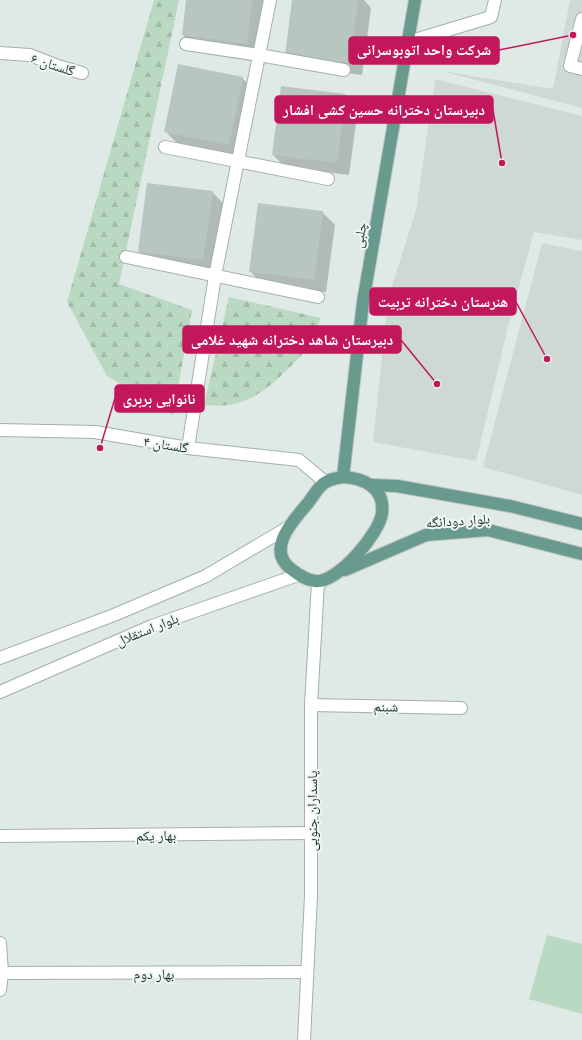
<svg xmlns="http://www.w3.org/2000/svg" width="582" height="1040" font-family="Lato,'Noto Naskh Arabic',sans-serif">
  <defs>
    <pattern id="forest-firs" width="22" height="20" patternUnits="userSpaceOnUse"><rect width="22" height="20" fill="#bad9c2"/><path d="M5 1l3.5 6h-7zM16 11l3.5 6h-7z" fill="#a0bba7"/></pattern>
  </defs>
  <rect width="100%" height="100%" fill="#dfe9e5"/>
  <g fill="#ced9d4">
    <path d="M570 0H582V108L441 71 553 89Z"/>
    <path d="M435 79 582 116V240L534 232 508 327 476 461 373 442 388 299 416 210Z"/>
    <path d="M542 243 582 251V495L483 467Z"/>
  </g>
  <g fill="url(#forest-firs)">
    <path d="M154 0H179L119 284 192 310 173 415 107 376 67 302Z"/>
    <path d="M229 297 321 318C317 326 315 336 310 344 304 354 294 363 286 371 260 396 241 409 204 405Z"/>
  </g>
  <path fill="#bad9c2" d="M547 935 582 944V1014L529 999Z"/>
  <g fill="#0003">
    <path d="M187 0H266L259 56 195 47 183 35Z"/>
    <path d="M293 0H364L371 8 362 75 298 67Z"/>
    <path d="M242 78 255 90 241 157 178 144 166 132Z"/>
    <path d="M345 95 358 108 349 175 285 167 273 155Z"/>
    <path d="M212 192 224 204 215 272 152 264 139 251Z"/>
    <path d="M322 212 335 225 326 292 262 284 250 271Z"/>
  </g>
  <g fill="#b8c6c1">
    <path d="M186 0H252L247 44 182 35Z"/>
    <path d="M292 0H358L350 63 285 55Z"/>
    <path d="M178 64 243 77 229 145 164 132Z"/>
    <path d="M281 86 346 94 337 163 272 155Z"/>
    <path d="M147 183 213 191 203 260 138 252Z"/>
    <path d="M258 203 323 211 314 280 249 272Z"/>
  </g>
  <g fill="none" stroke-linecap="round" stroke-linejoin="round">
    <g stroke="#a3b0ac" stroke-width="14">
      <g id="minor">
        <path d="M582 19 570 66 582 69"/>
        <path d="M408 42 491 17 495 0"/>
        <path d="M186 44 259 55 344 70"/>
        <path d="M0 53 30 55 58 66 82 73"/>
        <path d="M165 147 328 179"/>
        <path d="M126 257 318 297"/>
        <path d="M0 430 95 432 188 448 299 460 325 482"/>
        <path d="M188 448 215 276 270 0"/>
        <path d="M0 658 114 615 206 576 287 528"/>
        <path d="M0 692 152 626 298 575"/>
        <path d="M311 705 461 708"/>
        <path d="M0 836 311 833"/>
        <path d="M0 943 2 973 0 990"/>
        <path d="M2 973 307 972"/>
        <path d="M304 1040 311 896V705L318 582"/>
      </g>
    </g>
    <g stroke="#bdc3c2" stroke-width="14">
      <g id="major">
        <path d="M343 477 363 302 415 0"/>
        <path d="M343 477C364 478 385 488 382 513 380 533 337 584 315 581 306 580 299 575 291 569 265 549 294 520 308 503 313 497 319 485 326 482 330 479 338 478 343 477Z"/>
        <path d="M372 485 397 486 510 506 582 524"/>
        <path d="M345 570 426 535 488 530 582 554"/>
      </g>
    </g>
    <use href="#minor" stroke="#fff" stroke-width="12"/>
    <use href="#major" stroke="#689b8d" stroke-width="12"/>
  </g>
  <g text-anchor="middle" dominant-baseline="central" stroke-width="4" stroke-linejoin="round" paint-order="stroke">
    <g font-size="14" fill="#223832" stroke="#eff6f3">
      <text transform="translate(53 64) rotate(18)">گلستان ۶</text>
      <text transform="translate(359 235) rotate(-80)">چلبی</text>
      <text transform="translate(166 444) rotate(9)">گلستان ۴</text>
      <text transform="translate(458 520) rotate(-4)">بلوار دودانگه</text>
      <text transform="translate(147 629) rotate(-22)">بلوار استقلال</text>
      <text transform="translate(386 706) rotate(1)">شبنم</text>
      <text transform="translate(311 811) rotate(-90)">پاسداران جنوبی</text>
      <text transform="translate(156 835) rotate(-1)">بهار یکم</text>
      <text x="154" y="973">بهار دوم</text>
    </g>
  </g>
  <path fill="none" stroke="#c2185b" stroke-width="1.5" d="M573 35L499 50M502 163L493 110M547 359L516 302M437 384L401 340M100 448L115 398"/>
  <g fill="#c2185b" stroke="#eff6f3" stroke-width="1.5">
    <circle cx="573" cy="35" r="4"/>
    <circle cx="502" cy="163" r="4"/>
    <circle cx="547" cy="359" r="4"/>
    <circle cx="437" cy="384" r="4"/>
    <circle cx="100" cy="448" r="4"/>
  </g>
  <g fill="#c2185b" stroke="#c2185b" stroke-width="1.5">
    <rect x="349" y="37" width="150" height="27" rx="4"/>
    <rect x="275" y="96" width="218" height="27" rx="4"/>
    <rect x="370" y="288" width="146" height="27" rx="4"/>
    <rect x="183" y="326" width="218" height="27" rx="4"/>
    <rect x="115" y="385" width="89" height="27" rx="4"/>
  </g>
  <g font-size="15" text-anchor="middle" font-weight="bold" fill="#fff">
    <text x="424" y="55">شرکت واحد اتوبوسرانی</text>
    <text x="384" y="115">دبیرستان دخترانه حسین کشی افشار</text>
    <text x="443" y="307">هنرستان دخترانه تربیت</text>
    <text x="292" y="345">دبیرستان شاهد دخترانه شهید غلامی</text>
    <text x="159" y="404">نانوایی بربری</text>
  </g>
</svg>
